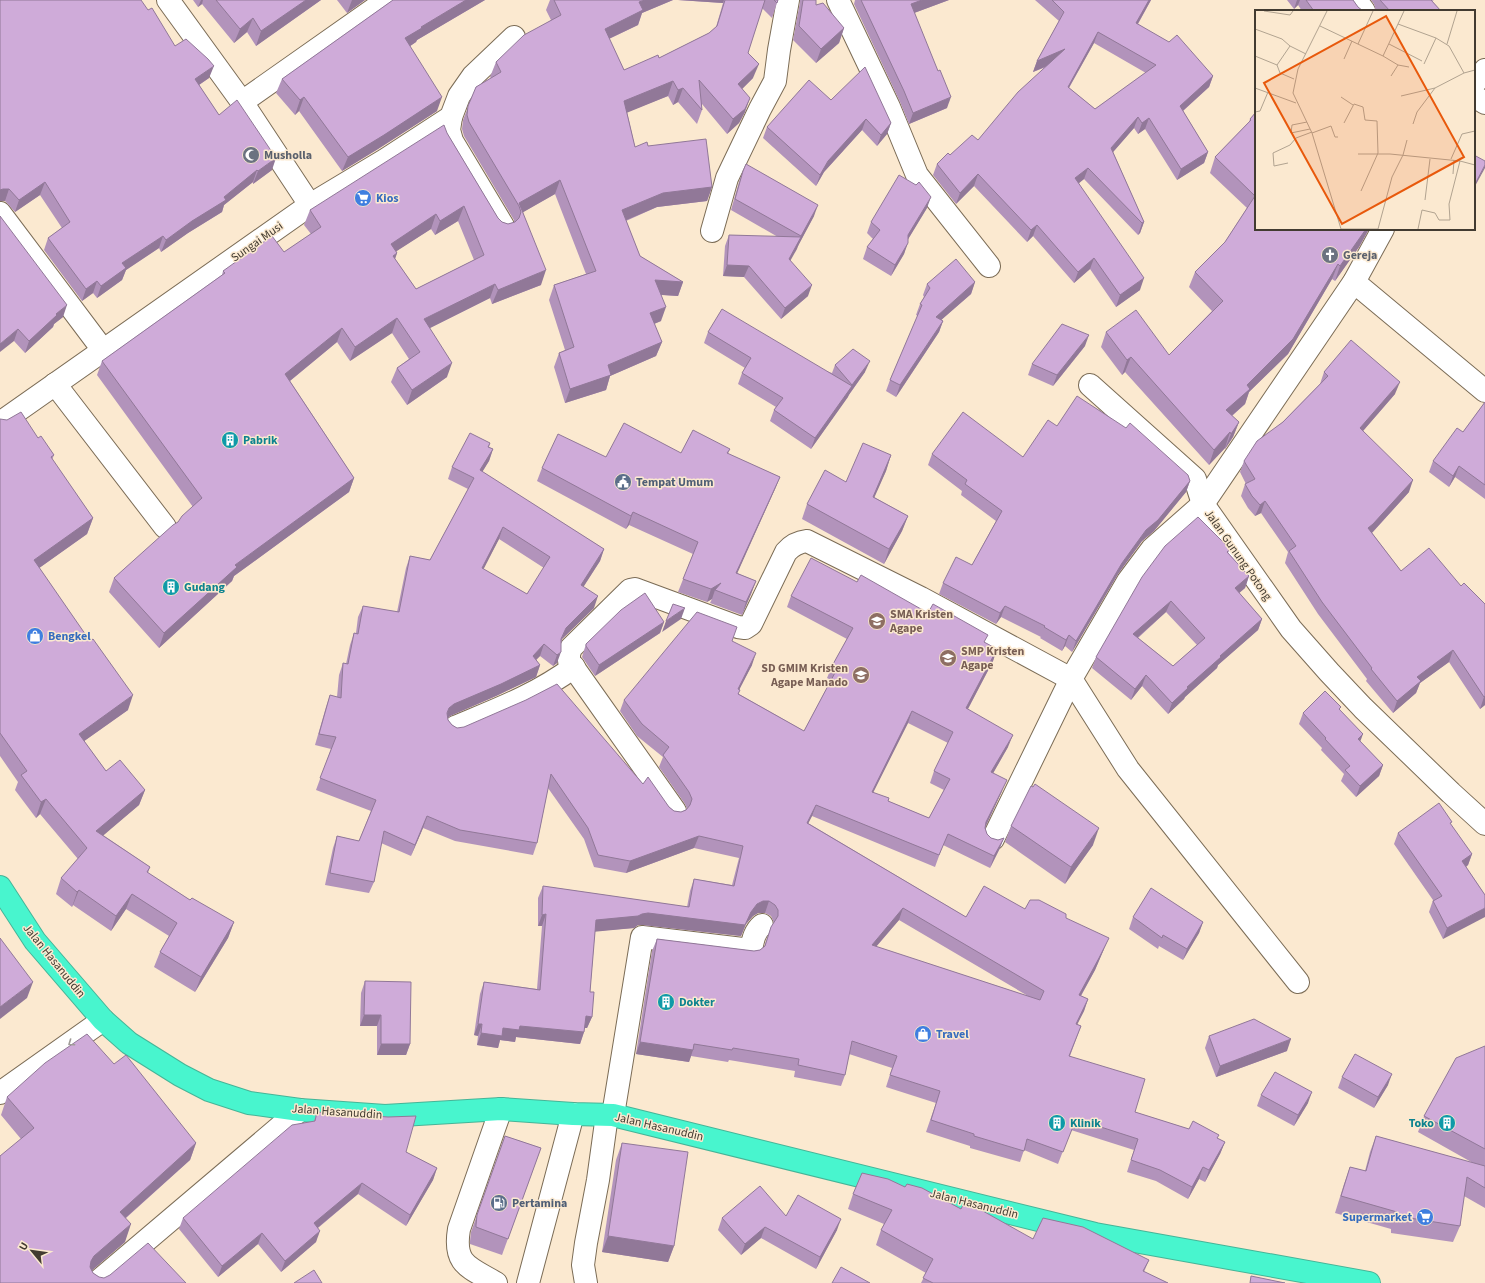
<svg xmlns="http://www.w3.org/2000/svg" width="1485" height="1283" font-family="'Source Sans 3',sans-serif">
  <rect width="100%" height="100%" fill="#fbe9d0"/>
  <g fill="none" stroke-linecap="round" stroke-linejoin="round">
    <g stroke="#7b6c56" stroke-width="24">
      <g id="minor">
        <path d="M838 0 889 107 917 175 989 266"/>
        <path d="M1356 0 1364 11"/>
        <path d="M1474 84 1485 70"/>
        <path d="M1474 96 1485 103"/>
        <path d="M242 102 387 0"/>
        <path d="M451 117 449 130 452 141 503 226"/>
        <path d="M310 205 385 160 451 117 459 96 473 76 514 37"/>
        <path d="M0 213 103 350"/>
        <path d="M712 231 727 178 760 109 775 81 779 50 788 0"/>
        <path d="M1354 282 1485 391"/>
        <path d="M55 384 165 527"/>
        <path d="M1090 385 1195 479 1203 504 1291 629 1329 672 1363 708 1451 793 1485 824"/>
        <path d="M0 423 310 205 242 102 168 0"/>
        <path d="M455 727C498 709 536 695 574 667"/>
        <path d="M675 811 569 661V654L571 648 630 590 635 589 738 627 745 628 751 624 786 552C792 545 798 542 807 541L921 598 1071 679 1128 769 1298 982"/>
        <path d="M993 839 1071 679 1128 581 1152 549 1203 504 1354 282 1383 229"/>
        <path d="M0 1093 103 1020"/>
        <path d="M613 1115 642 937 751 950C753 940 754 932 762 925"/>
        <path d="M96 1283 300 1110"/>
        <path d="M496 1283C469 1267 453 1265 459 1229L501 1109"/>
        <path d="M528 1283 573 1114"/>
        <path d="M586 1283 583 1265 586 1243 598 1180 607 1115"/>
      </g>
    </g>
    <g stroke="#46b497" stroke-width="24">
      <path id="highway" d="M0 887 35 941 103 1020 129 1043 180 1075 209 1090 249 1103 300 1110 385 1116 501 1109 573 1114 613 1115 1095 1234 1369 1283"/>
    </g>
    <use href="#minor" stroke="#fff" stroke-width="22"/>
    <use href="#highway" stroke="#48f5ce" stroke-width="22"/>
  </g>
  <g fill="#b293bb" fill-rule="evenodd">
    <path d="M0 0 175 46 209 78 199 85 219 115 272 170 253 184V182L224 205 222 212 188 233 161 252 159 248 126 270 122 280 97 298 93 293 82 301 44 250 48 238 62 228 40 195 15 212 5 201H0Z"/>
    <path d="M193 0H321L256 46 247 32 234 43 202 4 198 7Z"/>
    <path d="M337 0H365L347 13Z"/>
    <path d="M393 0H485L417 40 416 42 410 46 437 111 378 149 342 171 299 111 295 115 276 93 282 79Z"/>
    <path d="M550 0H673L642 13 638 25 609 39 624 70 659 58 709 33 716 27 723 3 678 0H778L772 18 762 8 748 53 753 78 742 89 745 112 739 123 727 134 702 104V110L697 124 678 102 673 105 668 96 627 112 635 147 648 146 712 187 707 201 657 207 626 221 640 256 683 282 678 296 661 295V321L654 324 662 342 656 356 610 376 606 390 565 403 554 367 559 353 565 350 549 300 554 285 586 274 555 194 523 212 541 285 492 304 490 298 430 328 447 377 407 405 391 382 397 368 409 359 392 333 350 361 337 342 290 381 354 478 349 492 234 576 232 581 159 648 109 592 114 578 178 522 193 507 97 375 102 361 222 275 223 271 284 252 311 234 304 225 310 210 447 133 498 218 502 222 508 224 514 222V220L464 136 462 129 463 120 476 87 491 78 490 77 496 62 551 20 546 10ZM458 221 474 260 416 289 395 259 397 253 396 251 431 229 435 235Z"/>
    <path d="M800 0H816V5L844 28 839 43 816 63 793 40 800 2Z"/>
    <path d="M855 0H949L914 13 947 108 909 124 900 102 854 4Z"/>
    <path d="M1035 0H1151L1138 24 1213 76 1209 87 1183 111 1208 152 1204 163 1177 180 1145 129 1138 134 1134 128 1113 152 1144 222 1140 233 1138 235 1084 179 1078 183 1140 290 1116 307 1090 269 1074 283 1033 236 1027 242 974 186 956 204 933 175 937 164 950 155 978 140 1046 67 1033 72 1037 61 1059 21ZM1094 43 1146 73 1095 109 1069 88Z"/>
    <path d="M1287 0H1353L1358 7 1363 11H1302L1298 5 1294 9Z"/>
    <path d="M1371 0H1434L1432 1 1441 11H1376L1374 4Z"/>
    <path d="M831 100 891 123 887 134 877 146 862 130 824 172 816 186 763 138 767 127Z"/>
    <path d="M1256 112V229H1369L1359 247 1335 281 1332 279 1288 354 1249 392 1245 404 1232 416 1239 422 1233 437 1225 449V448L1209 465 1125 372 1122 375 1101 347 1106 332 1169 355 1212 311 1189 287 1195 272 1225 242 1247 208 1210 173 1215 157 1249 122 1250 119Z"/>
    <path d="M743 171 814 216 790 260 808 296 781 319 744 277 723 276 725 246 729 235 778 237 731 210 739 182Z"/>
    <path d="M927 208 908 239 904 254 891 276 863 259 867 247 873 239 867 233 871 222Z"/>
    <path d="M0 216 63 317 54 324 53 327 25 353 14 341Z"/>
    <path d="M975 282 971 294 941 320 943 321 939 332 896 397 886 391 890 380 918 316 916 315 920 304 924 297 923 295 927 284Z"/>
    <path d="M708 332 832 373 835 365 865 372 811 449 770 421 774 410 776 407 738 384 742 373 745 368 704 343Z"/>
    <path d="M1085 346 1053 386 1028 375 1032 364Z"/>
    <path d="M1324 372 1395 394 1363 431 1409 492 1372 533 1401 571 1461 586 1485 604V705L1480 709 1449 662 1420 683 1416 693 1393 713 1366 681 1367 679 1318 614 1285 563 1288 552 1261 513 1255 516 1248 508 1241 496 1245 484H1246L1240 472 1244 461 1320 384Z"/>
    <path d="M1485 402V499L1455 477 1449 487 1429 472 1433 461 1463 432Z"/>
    <path d="M0 419 38 438 54 455 52 460 93 518 87 534 39 568 128 710 84 741 106 771 145 790 139 805 103 835 150 867 148 873 190 900 234 922 228 938 195 992 154 967 160 952 169 936 126 909 111 931 73 905 72 907 56 894 61 878 78 859 40 814 36 818 15 790 18 782 0 756Z"/>
    <path d="M1057 426 1190 481 1186 492 1154 531 1142 541 1118 574 1072 652 1065 646 1062 651 1040 638 1041 637 1001 617 996 624 939 594 943 583 972 565 996 521 961 495 962 491 928 465 932 454 1023 457Z"/>
    <path d="M490 443 489 447 493 449 489 461 482 472 604 549 600 561 583 587 594 608 562 639 557 663 553 666 540 656 536 660 540 665 536 677 496 696 450 716 448 718V720L452 725 457 728 643 784 674 811 681 812 687 809 685 804 659 767 663 757 637 736 620 711 624 700 732 641 752 665 739 689V694L804 731 831 680 827 678 832 666 847 639 787 607 791 596 857 582 928 613 997 649 993 661 968 709 1008 747 993 773 1002 791 985 828 987 834 991 838 998 840 1004 838 999 850 990 868 943 845 935 867 812 816 808 823 966 917 1025 909 1066 918 1104 949 1095 970 1081 996 1088 999 1084 1011 1077 1024 1081 1026 1070 1056 1135 1112 1217 1138 1225 1142 1220 1154 1205 1182 1199 1179 1188 1199 1156 1181 1127 1172 1134 1150 1071 1130 1058 1164 1024 1150 1020 1162 970 1148V1146L926 1132 936 1103 886 1087 892 1068 849 1054 845 1075 841 1086 794 1077 795 1071 729 1060 728 1062 691 1056 689 1062 636 1054 652 951 657 939 754 951 760 950 764 947 771 927 774 923 771 916 765 913H758L753 916 746 924 741 936 643 925H638L634 928 595 931 590 992 592 1017 587 1028H584V1032L580 1044 516 1037 515 1042 500 1040 498 1048 477 1045 478 1036 474 1035 480 994 484 982 537 989 542 926H538V898L543 886 687 907 690 891 694 879 732 885 739 858 694 848 626 873 594 867 584 839 548 788 537 843 533 855 455 841 423 828 411 856 381 843 374 882 369 893 325 885 333 848 337 836 359 841 371 811 316 790 331 749 315 745 326 707 330 695 337 697 339 675 343 663 346 664 350 645 354 633H356L358 617 363 606 397 612 406 568 410 556 430 560 468 489 448 479 452 467ZM499 539 544 568 527 594 483 569ZM908 723 948 743 934 771 930 783 944 790 929 818 888 801 873 792ZM899 920 1028 996 876 947Z"/>
    <path d="M730 449 728 454 780 477 775 489 737 573 756 581 751 594 742 615 710 603 712 599 707 602 678 592 693 554 629 525 626 529 537 481 542 468 606 457 681 453Z"/>
    <path d="M891 455 886 471 874 497 908 516 902 531 884 564 802 519 807 504Z"/>
    <path d="M1230 549 1228 553 1249 576 1245 588 1239 593 1262 619 1258 630 1218 665 1217 668 1185 697 1184 699 1168 714 1142 686 1131 700 1092 668 1096 657ZM1166 612 1197 645 1173 666 1138 638Z"/>
    <path d="M664 622 660 633 595 676 582 657 586 644Z"/>
    <path d="M1340 710 1360 741 1383 765 1379 776 1356 797 1341 781 1344 774 1321 750 1322 748 1299 724 1303 713Z"/>
    <path d="M1033 787 1093 845 1065 884 1005 842 1011 826Z"/>
    <path d="M1398 833 1472 854 1468 865 1466 867 1485 895 1443 939 1429 912 1433 900 1394 844Z"/>
    <path d="M1133 917 1203 922 1199 933 1183 960 1159 946 1158 949 1129 929Z"/>
    <path d="M365 981 410 1044 406 1055H377V1026H360L361 993Z"/>
    <path d="M1209 1036 1287 1051 1216 1077 1205 1048Z"/>
    <path d="M1485 1046V1208L1464 1196 1460 1226 1453 1242 1391 1233V1229L1335 1213 1344 1184 1350 1167 1365 1171 1370 1152 1376 1136 1473 1163 1418 1132 1424 1116Z"/>
    <path d="M114 1064 196 1143 190 1160 126 1218 125 1242 91 1270 93 1273 99 1277 0 1283 21 1139 1 1115 7 1097Z"/>
    <path d="M1342 1077 1388 1085 1374 1108 1338 1088Z"/>
    <path d="M1261 1095 1308 1103 1294 1126 1257 1106Z"/>
    <path d="M317 1112 406 1152 437 1168 433 1180 406 1226 358 1194 318 1228 316 1242 281 1272 258 1244 218 1277 179 1229 183 1218 314 1121Z"/>
    <path d="M505 1136 541 1148 502 1255 470 1244V1241L471 1232Z"/>
    <path d="M622 1143 674 1246 668 1262 602 1252 616 1160Z"/>
    <path d="M853 1194 961 1209 1033 1239 1149 1260 1144 1272 1168 1283H921L926 1273 876 1245 881 1230 884 1224 848 1209Z"/>
    <path d="M786 1216 837 1230 816 1269 761 1238 741 1255 718 1230 722 1218Z"/>
  </g>
  <g fill="#917898">
    <path d="M201 0H203L202 4 198 7Z"/>
    <path d="M306 0H321L256 46 261 31Z"/>
    <path d="M352 0H365L347 13Z"/>
    <path d="M466 0H485L417 40 416 42 400 53 405 38 421 27Z"/>
    <path d="M645 0H673L642 13 638 25 600 43 605 29 639 2Z"/>
    <path d="M678 0H724L723 3Z"/>
    <path d="M922 0H949L906 16 911 4Z"/>
    <path d="M1149 0H1151L1132 34 1136 23Z"/>
    <path d="M1297 0H1300L1298 5 1294 9Z"/>
    <path d="M253 18 247 32 234 43 240 29Z"/>
    <path d="M844 28 839 43 816 63 821 49Z"/>
    <path d="M1098 32 1094 43 1063 98 1068 87Z"/>
    <path d="M1065 49 1061 60 1033 72 1037 61Z"/>
    <path d="M759 64 753 78 733 98 738 84Z"/>
    <path d="M214 66 209 78 190 91 195 79Z"/>
    <path d="M1213 76 1209 87 1176 117 1180 106Z"/>
    <path d="M673 81 668 96 619 116 624 101Z"/>
    <path d="M683 88 678 102 673 105 678 90Z"/>
    <path d="M304 97 299 111 295 115 300 100Z"/>
    <path d="M442 97 437 111 378 149 342 171 348 157Z"/>
    <path d="M951 97 947 108 909 124 913 113Z"/>
    <path d="M750 98 745 112 739 123 727 134 733 119Z"/>
    <path d="M1138 117 1134 128 1107 159 1111 148Z"/>
    <path d="M1149 118 1145 129 1138 134 1142 123Z"/>
    <path d="M866 119 862 130 824 172 816 186 820 175 828 161Z"/>
    <path d="M891 123 887 134 877 146 881 135Z"/>
    <path d="M1208 152 1204 163 1177 180 1181 169Z"/>
    <path d="M276 158 272 170 253 184 258 171Z"/>
    <path d="M1485 165V168L1474 188V186Z"/>
    <path d="M1088 168 1084 179 1071 190 1075 178Z"/>
    <path d="M257 170 253 182 224 205 222 212 188 233 161 252 166 240 224 197Z"/>
    <path d="M978 174 974 186 956 204 960 193Z"/>
    <path d="M560 180 555 194 520 214 521 212 519 203Z"/>
    <path d="M45 182 40 195 15 212 19 200Z"/>
    <path d="M712 187 707 201 657 207 617 224 622 210 663 193Z"/>
    <path d="M3 189H9L5 201H0V190Z"/>
    <path d="M931 197 927 208 904 246 908 235Z"/>
    <path d="M818 205 814 216 797 248 801 236Z"/>
    <path d="M464 206 458 221 435 235 440 221Z"/>
    <path d="M436 214 431 229 386 258 391 244Z"/>
    <path d="M1144 222 1140 233 1138 235 1142 223Z"/>
    <path d="M1037 225 1033 236 1027 242 1031 230Z"/>
    <path d="M1366 229H1369L1359 247 1335 281 1340 266Z"/>
    <path d="M163 236 159 248 126 270 122 280 97 298 101 286 122 263Z"/>
    <path d="M801 237 797 249 785 270 789 259Z"/>
    <path d="M908 243 904 254 891 276 895 265Z"/>
    <path d="M397 253 392 267 393 256Z"/>
    <path d="M1094 258 1090 269 1074 283 1078 272Z"/>
    <path d="M1338 264 1332 279 1288 354 1249 392 1245 404 1221 425 1226 410 1247 385Z"/>
    <path d="M727 265 749 266 744 277 723 276Z"/>
    <path d="M546 270 541 285 492 304 498 290Z"/>
    <path d="M1144 278 1140 290 1116 307 1120 295Z"/>
    <path d="M655 280 683 282 678 296 650 294Z"/>
    <path d="M97 281 93 293 82 301 86 289Z"/>
    <path d="M975 282 971 294 932 328 936 317Z"/>
    <path d="M495 284 490 298 418 334 424 319Z"/>
    <path d="M812 285 808 296 781 319 785 308Z"/>
    <path d="M67 305 63 317 54 324 53 327 25 353 29 341 56 314Z"/>
    <path d="M666 307 661 321 644 328 650 313Z"/>
    <path d="M397 318 392 333 350 361 355 347Z"/>
    <path d="M943 321 939 332 896 397 900 385Z"/>
    <path d="M342 328 337 342 280 389 285 374Z"/>
    <path d="M18 329 14 341 0 352V344Z"/>
    <path d="M1089 335 1085 346 1053 386 1057 375Z"/>
    <path d="M662 342 656 356 610 376 606 390 565 403 570 389 608 365Z"/>
    <path d="M1131 357 1125 372 1122 375 1127 360Z"/>
    <path d="M870 361 865 372 848 396 852 385Z"/>
    <path d="M452 363 447 377 407 405 412 390Z"/>
    <path d="M1400 382 1395 394 1356 439 1360 428Z"/>
    <path d="M852 386 848 397 811 449 815 438Z"/>
    <path d="M1239 422 1233 437 1225 449 1231 434Z"/>
    <path d="M1230 432 1225 448 1209 465 1214 450Z"/>
    <path d="M493 449 489 461 476 482 480 470Z"/>
    <path d="M891 455 886 471 868 512 873 497Z"/>
    <path d="M1459 466 1455 477 1449 487 1453 476Z"/>
    <path d="M780 477 775 489 732 585 736 573Z"/>
    <path d="M354 478 349 492 234 576 232 581 159 648 164 633 235 565Z"/>
    <path d="M1413 480 1409 492 1369 536 1368 528Z"/>
    <path d="M1190 481 1186 492 1154 531 1142 541 1118 574 1072 652 1076 641 1122 563 1146 530Z"/>
    <path d="M1265 501 1261 513 1255 516 1260 505Z"/>
    <path d="M633 512 629 525 626 529 631 516Z"/>
    <path d="M908 516 902 531 884 564 889 549Z"/>
    <path d="M93 518 87 534 28 576 34 560Z"/>
    <path d="M503 527 499 539 478 580 482 568Z"/>
    <path d="M604 549 600 561 577 597 581 585Z"/>
    <path d="M1249 576 1245 588 1231 600 1235 588Z"/>
    <path d="M756 581 751 594 742 615 746 602Z"/>
    <path d="M721 583 715 590 712 599 707 602 711 589Z"/>
    <path d="M598 596 594 608 562 639 557 650 566 628Z"/>
    <path d="M1171 601 1166 612 1129 645 1133 634Z"/>
    <path d="M1005 606 1001 617 996 624 1000 613Z"/>
    <path d="M685 608 681 619 662 632 666 621Z"/>
    <path d="M1262 619 1258 630 1218 665 1217 668 1185 697 1184 699 1168 714 1172 703 1187 687 1220 656Z"/>
    <path d="M664 622 660 633 595 676 599 665Z"/>
    <path d="M1069 635 1065 646 1062 651 1066 640Z"/>
    <path d="M544 644 540 656 528 668 533 656Z"/>
    <path d="M997 649 993 661 962 720 966 708Z"/>
    <path d="M1453 650 1449 662 1420 683 1416 693 1393 713 1397 701 1417 677Z"/>
    <path d="M561 652 557 663 553 666 557 655Z"/>
    <path d="M756 653 752 665 734 700 738 689Z"/>
    <path d="M540 665 536 677 496 696 450 716 445 720 449 708 454 704Z"/>
    <path d="M1146 675 1142 686 1131 700 1135 689Z"/>
    <path d="M133 695 128 710 73 749 79 734Z"/>
    <path d="M1485 696V705L1480 709 1484 697Z"/>
    <path d="M912 711 908 723 868 803 872 792Z"/>
    <path d="M1363 734 1359 745 1358 739Z"/>
    <path d="M1013 735 1008 747 987 784 991 772Z"/>
    <path d="M1383 765 1379 776 1356 797 1360 786Z"/>
    <path d="M1007 780 1002 791 982 834 986 822Z"/>
    <path d="M145 790 139 805 91 846 96 831Z"/>
    <path d="M46 799 40 814 36 818 41 802Z"/>
    <path d="M816 805 812 816 803 834 807 823Z"/>
    <path d="M427 816 423 828 411 856 415 845Z"/>
    <path d="M1099 828 1093 845 1065 884 1071 867Z"/>
    <path d="M699 836 694 848 626 873 630 861Z"/>
    <path d="M1004 838 999 850 990 868 994 856Z"/>
    <path d="M1472 854 1468 865 1458 873 1462 861Z"/>
    <path d="M79 890 73 905 72 907 77 892Z"/>
    <path d="M132 894 126 909 111 931 116 916Z"/>
    <path d="M763 901H769L765 913H758L753 916 746 924 741 936 643 925H638L634 928 592 932 596 920 648 913 751 912 757 904Z"/>
    <path d="M903 908 899 920 867 957 872 945Z"/>
    <path d="M1485 908V917L1443 939 1447 928Z"/>
    <path d="M546 914 542 926H538L542 915Z"/>
    <path d="M234 922 228 938 195 992 201 977Z"/>
    <path d="M1203 922 1199 933 1183 960 1187 949Z"/>
    <path d="M1109 938 1104 949 1095 970 1075 1006 1079 995Z"/>
    <path d="M33 982 27 998 0 1019V1007Z"/>
    <path d="M1088 999 1084 1011 1072 1035 1076 1024Z"/>
    <path d="M364 1015H381L377 1026H360Z"/>
    <path d="M586 1016 592 1017 587 1028H581Z"/>
    <path d="M478 1024H482L478 1036 474 1035Z"/>
    <path d="M520 1026 584 1032 580 1044 516 1037 515 1042 500 1040 498 1048 477 1045 481 1033 503 1028Z"/>
    <path d="M1291 1039 1287 1051 1216 1077 1220 1066Z"/>
    <path d="M640 1042 693 1050 689 1062 636 1054Z"/>
    <path d="M381 1044H410L406 1055H377Z"/>
    <path d="M1392 1074 1388 1085 1374 1108 1378 1097Z"/>
    <path d="M1312 1092 1308 1103 1294 1126 1298 1115Z"/>
    <path d="M1225 1142 1220 1154 1205 1182 1209 1170Z"/>
    <path d="M196 1143 190 1160 113 1229 120 1212Z"/>
    <path d="M1203 1167 1199 1179 1188 1199 1192 1187Z"/>
    <path d="M437 1168 433 1180 406 1226 410 1215Z"/>
    <path d="M362 1183 358 1194 310 1234 314 1223Z"/>
    <path d="M841 1219 837 1230 816 1269 820 1257Z"/>
    <path d="M131 1224 125 1242 88 1274 91 1261 94 1256Z"/>
    <path d="M765 1227 761 1238 741 1255 745 1244Z"/>
    <path d="M320 1231 316 1242 281 1272 285 1261Z"/>
    <path d="M262 1233 258 1244 218 1277 222 1266Z"/>
    <path d="M608 1236 674 1246 668 1262 602 1252Z"/>
  </g>
  <g fill="#cfabd9" stroke="#917898" fill-rule="evenodd">
    <path d="M0 0H141L148 10 152 8 175 46 186 39 208 59 214 66 195 79 219 115 237 100 276 158 258 171 257 170 224 197 226 200 192 221 166 240 163 236 122 263 126 268 101 286 97 281 86 289 48 238 70 222 45 182 19 200 9 189H3L0 190Z"/>
    <path d="M216 0H306L261 31 253 18 240 29Z"/>
    <path d="M393 0H466L421 27 422 28 405 38 442 97 384 135 348 157 304 97 300 100 282 79Z"/>
    <path d="M554 0H645L639 2 643 10 605 29 624 70 658 55 659 58 709 33 717 26 725 0H765L748 53 759 64 738 84 750 98 745 109 733 119 699 80 702 110 683 88 678 90 673 81 624 101 635 147 647 142 648 146 706 139 712 187 663 193 622 210 640 256 683 282 655 280 666 307 650 313 662 342 608 365 611 375 570 389 559 353 574 347 554 285 596 271 560 180 519 203 546 270 498 290 495 284 424 319 452 363 412 390 397 368 420 352 397 318 355 347 342 328 285 374 354 478 235 565 237 567 164 633 114 578 173 525 178 522 182 516 202 498 102 361 225 273 223 271 272 236 284 252 321 227 310 210 444 125 447 133 498 218 502 222 508 224 515 222 519 218 521 212 519 206 469 122 467 115 468 106 476 87 501 72 496 62 524 35 561 15ZM464 206 484 255 416 289 393 256 397 253 391 244 436 214 440 221Z"/>
    <path d="M774 0H778L777 3Z"/>
    <path d="M803 0H816V5L823 3 844 28 821 49 799 26Z"/>
    <path d="M861 0H922L911 4 938 71 940 70 951 97 913 113 904 91Z"/>
    <path d="M1052 0H1149L1136 23 1169 42 1177 35 1213 76 1180 106 1208 152 1181 169 1149 118 1142 123 1138 117 1111 148 1144 222 1142 223 1088 168 1075 178 1144 278 1120 295 1094 258 1078 272 1037 225 1031 230 978 174 960 193 937 164 948 153 950 155 972 135 978 140 1018 92 1065 49 1037 61 1064 12ZM1098 32 1156 65 1095 109 1068 87Z"/>
    <path d="M1306 0H1353L1358 7 1363 11H1314Z"/>
    <path d="M1380 0H1431L1441 11H1390Z"/>
    <path d="M865 67 891 123 881 135 866 119 828 161 820 175 767 127 809 80 831 100Z"/>
    <path d="M1256 112V229H1366L1340 266 1338 264 1293 339 1247 385 1250 389 1226 410 1239 422 1231 434 1230 432 1214 450 1131 357 1127 360 1106 332 1136 310 1169 355 1223 301 1195 272 1225 242 1255 196 1215 157 1251 120 1250 119Z"/>
    <path d="M1474 155 1485 161V165L1474 186Z"/>
    <path d="M746 164 818 205 801 236 735 199 743 171Z"/>
    <path d="M899 175 916 185 919 182 931 197 908 235V243L895 265 867 247 880 230 871 222Z"/>
    <path d="M0 216 67 305 56 314 57 315 29 341 18 329 0 344Z"/>
    <path d="M729 235 801 237 789 259 812 285 785 308 749 266 727 265Z"/>
    <path d="M956 259 975 282 936 317 943 321 900 385 890 380 922 305 920 304 930 288 927 284Z"/>
    <path d="M722 309 852 386 815 438 774 410 783 398 742 373 751 358 708 332Z"/>
    <path d="M1062 324 1089 335 1057 375 1032 364Z"/>
    <path d="M1351 340 1400 382 1360 428 1413 480 1373 524 1368 528 1401 571 1429 548 1461 586 1464 583 1485 604V696L1484 697 1453 650 1417 677 1421 681 1397 701 1371 669 1372 668 1322 602 1289 551 1296 546 1265 501 1260 505 1252 496 1245 484 1255 479 1244 461 1257 441 1283 422 1328 376 1324 372Z"/>
    <path d="M853 349 870 361 852 385 835 365Z"/>
    <path d="M1077 396 1126 428 1130 423 1188 475 1190 481 1158 520 1146 530 1122 563 1076 641 1069 635 1066 640 1044 627 1045 626 1005 606 1000 613 943 583 956 557 972 565 1002 511 965 484 967 480 932 454 963 412 1023 457 1048 420 1057 426Z"/>
    <path d="M1485 402V485L1459 466 1453 476 1433 461 1457 428 1463 432Z"/>
    <path d="M21 412 38 438 41 436 54 455 51 457 93 518 34 560 90 641 93 639 133 695 79 734 106 771 120 760 145 790 96 831 150 867 147 872 190 900 192 898 234 922 201 977 160 952 177 923 132 894 116 916 79 890 77 892 61 878 87 848 46 799 41 802 21 775 27 771 0 733V419L7 420Z"/>
    <path d="M624 423 681 453 693 430 730 449 727 453 780 477 736 573 756 581 746 602 715 590 721 583 711 589 683 579 698 542 633 512 631 516 542 468 558 434 606 457Z"/>
    <path d="M470 433 490 443 488 447 493 449 480 470 604 549 581 585 598 596 566 628 561 639V652L557 655 544 644 533 656 540 665 501 684 454 704 449 708 447 713 448 720 452 725 457 728 464 727 526 700 557 684 643 784 648 777 669 807 674 811 681 812 686 810 690 805 692 799 689 792 663 755 669 747 642 724 624 700 697 612 737 627 732 641 756 653 738 689 740 690 738 694 804 731 837 669 832 666 853 628 791 596 811 558 857 582 861 575 928 613 933 604 988 635 984 642 997 649 966 708 1013 735 991 772 1007 780 986 822 985 828 987 834 991 838 998 840 1004 838 994 856 948 834 939 855 816 805 807 823 966 917 984 886 1025 909 1030 900H1039L1066 914V918L1109 938 1099 958 1079 995 1088 999 1076 1024 1081 1026 1069 1056 1145 1079 1135 1112 1189 1129 1193 1121 1219 1135 1217 1138 1225 1142 1209 1170 1203 1167 1192 1187 1160 1170 1131 1160 1138 1139 1076 1119 1063 1152 1027 1139 1024 1151 974 1136V1134L931 1120 940 1091 890 1075 897 1056 852 1041 845 1075 798 1065 799 1059 733 1048 732 1050 694 1044 693 1050 640 1042 657 939 754 951 760 950 765 946 771 927 778 916V910L775 905 769 901H763L757 904 751 912 745 925 648 913 642 914 638 916 596 920 590 992H594L592 1017 586 1016 584 1032 520 1026 519 1030 503 1028 502 1036 481 1033 482 1024H478L484 982 540 990 546 914 542 915 543 886 689 907 694 879 734 886 743 846 699 836 630 861 598 855 588 828 551 774 537 843 460 830 427 816 415 845 384 831 374 882 330 873 337 836 359 841 376 800 320 778 336 737 319 734 330 695 341 698 343 663 348 664 354 633 358 634 363 606 399 612 410 556 430 560 474 478 452 467ZM503 527 550 557 527 594 482 568ZM912 711 953 732 934 771 950 779 929 818 888 801 889 798 872 792ZM903 908 1044 991 1040 1000 872 945Z"/>
    <path d="M863 443 891 455 873 497 908 516 889 549 807 504 825 470 846 482Z"/>
    <path d="M1198 517 1230 549 1227 552 1249 576 1235 588 1262 619 1220 656 1221 657 1187 687 1188 688 1172 703 1146 675 1135 689 1096 657 1142 577 1165 546ZM1171 601 1205 638 1173 666 1133 634Z"/>
    <path d="M645 593 664 622 599 665 586 646V644L621 610Z"/>
    <path d="M673 604 685 608 666 621Z"/>
    <path d="M1325 691 1341 707 1339 709 1363 734 1358 739 1383 765 1360 786 1345 770 1350 766 1325 739 1326 738 1303 713Z"/>
    <path d="M1035 784 1099 828 1071 867 1011 826 1031 786 1033 787Z"/>
    <path d="M1439 803 1452 822 1450 823 1472 854 1462 861 1485 895V908L1447 928 1433 901 1442 896 1398 833Z"/>
    <path d="M1151 888 1203 922 1187 949 1163 935 1162 938 1133 917Z"/>
    <path d="M0 938 33 982 0 1007Z"/>
    <path d="M365 981 411 982 410 1044H381V1015H364Z"/>
    <path d="M1254 1019 1291 1039 1220 1066 1209 1036Z"/>
    <path d="M87 1034 114 1064 126 1055 196 1143 120 1212 131 1224 94 1256 91 1261 90 1267 93 1273 99 1277 104 1278 110 1275 148 1243 186 1283H0V1156L34 1128 7 1097 45 1063Z"/>
    <path d="M1485 1046V1149L1424 1116 1456 1058Z"/>
    <path d="M1355 1054 1392 1074 1378 1097 1342 1077Z"/>
    <path d="M1275 1072 1312 1092 1298 1115 1261 1095Z"/>
    <path d="M317 1112 388 1117 416 1116 406 1152 437 1168 410 1215 362 1183 314 1223 320 1231 285 1261 262 1233 222 1266 183 1218 292 1125 315 1121Z"/>
    <path d="M505 1136 541 1148 508 1239 476 1227V1225L477 1215Z"/>
    <path d="M1376 1136 1485 1166V1188L1467 1177 1460 1226 1397 1216V1212L1341 1196 1350 1167 1366 1171Z"/>
    <path d="M622 1143 688 1152 674 1246 608 1236Z"/>
    <path d="M862 1173 888 1179 905 1187 907 1184 922 1188 961 1209 965 1201 1033 1239 1043 1218 1083 1227 1149 1260 1143 1271 1168 1283H933L923 1278 933 1259 881 1230 892 1210 853 1194Z"/>
    <path d="M760 1186 786 1216 798 1195 841 1219 820 1257 765 1227 745 1244 722 1218Z"/>
    <path d="M841 1267 870 1283H832Z"/>
    <path d="M314 1270 322 1283H294Z"/>
    <path d="M1251 1276 1285 1283H1250Z"/>
  </g>
  <defs><path id="oneway-chevron" d="M-2-3.5L2.5 0L-2 3.5" fill="none" stroke-width="1.6" stroke-linecap="round" stroke-linejoin="round"/></defs>
  <use stroke="#a09d98" href="#oneway-chevron" transform="translate(71 1043) rotate(145)"/>
  <defs>
    <g id="mosque-disc" transform="scale(0.9)"><circle r="9.5" fill="#6b7280" stroke="#fbe9d0"/><path d="M3.5-4.9A6 6 0 1 0 3.5 4.9A5 5 0 1 1 3.5-4.9Z" fill="#fff"/></g>
    <g id="supermarket-disc" transform="scale(0.9)"><circle r="9.5" fill="#3f7fe0" stroke="#fbe9d0"/><path d="M-6-5.5h2.5l.6 2H6L4.5 2H-2.5L-4.4-4H-6ZM-1.5 3.2a1.3 1.3 0 1 0 .1 0ZM3 3.2a1.3 1.3 0 1 0 .1 0Z" fill="#fff"/></g>
    <g id="church-disc" transform="scale(0.9)"><circle r="9.5" fill="#6b7280" stroke="#fbe9d0"/><path d="M-1.2-6h2.4v3.5h3.3v2.4h-3.3V6h-2.4V-.1h-3.3v-2.4h3.3Z" fill="#fff"/></g>
    <g id="building-disc" transform="scale(0.9)"><circle r="9.5" fill="#0f9aa8" stroke="#fbe9d0"/><path d="M-4-6H4V6H1V3H-1V6H-4ZM-2.5-4.3h1.7v1.8h-1.7ZM.8-4.3h1.7v1.8H.8ZM-2.5-1h1.7V.8h-1.7ZM.8-1h1.7V.8H.8Z" fill="#fff"/></g>
    <g id="civic-disc" transform="scale(0.9)"><circle r="9.5" fill="#5c6f8a" stroke="#fbe9d0"/><path d="M-.6-6.5H3V-4.5H.6V-3L4-1V1h2V6H-6V1h2V-1L-.6-3ZM-1.2 2.5V6h2.4V2.5Z" fill="#fff"/></g>
    <g id="school-disc" transform="scale(0.9)"><circle r="9.5" fill="#8d6e63" stroke="#fbe9d0"/><path d="M0-5L7-2L0 1L-7-2ZM-4 1L0 2.5L4 1V4Q0 6-4 4Z" fill="#fff"/></g>
    <g id="shop-disc" transform="scale(0.9)"><circle r="9.5" fill="#3f7fe0" stroke="#fbe9d0"/><path d="M-5-2.5h2.3a2.7 3.5 0 0 1 5.4 0H5L5.5 6h-11ZM-1.5-2.5h3a1.5 2.3 0 0 0-3 0Z" fill="#fff"/></g>
    <g id="fuel-disc" transform="scale(0.9)"><circle r="9.5" fill="#5c6f8a" stroke="#fbe9d0"/><path d="M-5.5-6h7V0h2V4h1.3V-2.5L3-4.5l.8-.8L6-3V5H2.5V1h-1V6h-7ZM-4.2-4.7v3.2H.2V-4.7Z" fill="#fff"/></g>
  </defs>
  <g fill-rule="evenodd">
    <use href="#mosque-disc" x="251" y="155"/>
    <use href="#supermarket-disc" x="363" y="198"/>
    <use href="#church-disc" x="1330" y="255"/>
    <use href="#building-disc" x="230" y="440"/>
    <use href="#civic-disc" x="623" y="482"/>
    <use href="#building-disc" x="171" y="587"/>
    <use href="#school-disc" x="877" y="621"/>
    <use href="#shop-disc" x="35" y="636"/>
    <use href="#school-disc" x="948" y="658"/>
    <use href="#school-disc" x="861" y="675"/>
    <use href="#building-disc" x="666" y="1002"/>
    <use href="#shop-disc" x="923" y="1034"/>
    <use href="#building-disc" x="1057" y="1123"/>
    <use href="#building-disc" x="1447" y="1123"/>
    <use href="#fuel-disc" x="499" y="1203"/>
    <use href="#supermarket-disc" x="1425" y="1217"/>
  </g>
  <g text-anchor="middle" dominant-baseline="central" stroke-width="3" stroke-linejoin="round" paint-order="stroke">
    <g font-size="12" font-weight="bold" fill="#5b616d" stroke="#fbe9d0" text-anchor="start">
      <text x="264" y="155">Musholla</text>
      <text x="1343" y="255">Gereja</text>
    </g>
    <g font-size="12" font-weight="bold" fill="#366cbe" stroke="#fbe9d0" text-anchor="start">
      <text x="376" y="198">Kios</text>
      <text x="48" y="636">Bengkel</text>
      <text x="936" y="1034">Travel</text>
      <text x="1412" y="1217" text-anchor="end">Supermarket</text>
    </g>
    <g font-size="12" fill="#423b31" stroke="#fbe9d0">
      <text transform="translate(257 242) rotate(-35)">Sungai Musi</text>
      <text transform="translate(1238 555) rotate(55)">Jalan Gunung Potong</text>
      <text transform="translate(54 961) rotate(51)">Jalan Hasanuddin</text>
      <text transform="translate(337 1112) rotate(4)">Jalan Hasanuddin</text>
      <text transform="translate(659 1127) rotate(13)">Jalan Hasanuddin</text>
      <text transform="translate(974 1204) rotate(14)">Jalan Hasanuddin</text>
    </g>
    <g font-size="12" font-weight="bold" fill="#0d838f" stroke="#fbe9d0" text-anchor="start">
      <text x="243" y="440">Pabrik</text>
      <text x="184" y="587">Gudang</text>
      <text x="679" y="1002">Dokter</text>
      <text x="1070" y="1123">Klinik</text>
      <text x="1434" y="1123" text-anchor="end">Toko</text>
    </g>
    <g font-size="12" font-weight="bold" fill="#4e5e75" stroke="#fbe9d0" text-anchor="start">
      <text x="636" y="482">Tempat Umum</text>
      <text x="512" y="1203">Pertamina</text>
    </g>
    <g font-size="12" font-weight="bold" fill="#785e54" stroke="#fbe9d0" text-anchor="start">
      <text x="890" y="614">SMA Kristen<tspan x="890" dy="14">Agape</tspan></text>
      <text x="961" y="651">SMP Kristen<tspan x="961" dy="14">Agape</tspan></text>
      <text x="848" y="668" text-anchor="end">SD GMIM Kristen<tspan x="848" dy="14">Agape Manado</tspan></text>
    </g>
  </g>
  <g transform="translate(1255 10)">
    <rect width="220" height="220" fill="#fbe9d0"/>
    <path fill="none" stroke="#b1a390" stroke-width="1" d="M9 1 35 5 38 1M72 1 43 59 38 83 57 123 86 219M143 14 149 1M65 16 128 46 143 14 181 28 194 36 209 63 220 60M0 19 27 29 35 36 51 44M103 34 118 1M134 34 167 51M192 34 202 1M0 46 22 55M128 46 143 55 154 57M89 49 97 31M169 54 181 28M22 55 25 63 39 69M22 55 35 36M136 66 143 55M0 78 41 93M146 86 180 78M86 87 98 95M0 102 5 101 13 82M52 112 37 115 36 123 55 119M89 113 99 94 108 97 110 110 122 111 123 143 106 181M158 114 162 102 180 78 209 63M57 123 76 116 80 127H83M103 144H135L205 151 194 194 195 210H184L180 203 167 200 163 219M196 149 207 124 220 121M205 151 220 155M33 153 19 156 18 143 35 135 41 128 57 122M198 164 199 150M170 190 175 149M86 219H123L137 167 148 145 152 130"/>
    <path fill="#e8590c" fill-opacity="0.15" stroke="#e8590c" stroke-width="2" d="M131 6 209 147 87 214 9 73Z"/>
    <rect width="220" height="220" fill="none" stroke="#423b31" stroke-width="2"/>
  </g>
  <g transform="translate(32 1251) rotate(299)" stroke="#fbe9d0" stroke-width="3" paint-order="stroke">
  <path d="M0-3L7 15L0 10L-7 15Z" fill="#423b31"/>
  <text y="-6" font-size="11" font-weight="bold" text-anchor="middle" fill="#423b31">U</text>
  </g>
</svg>
